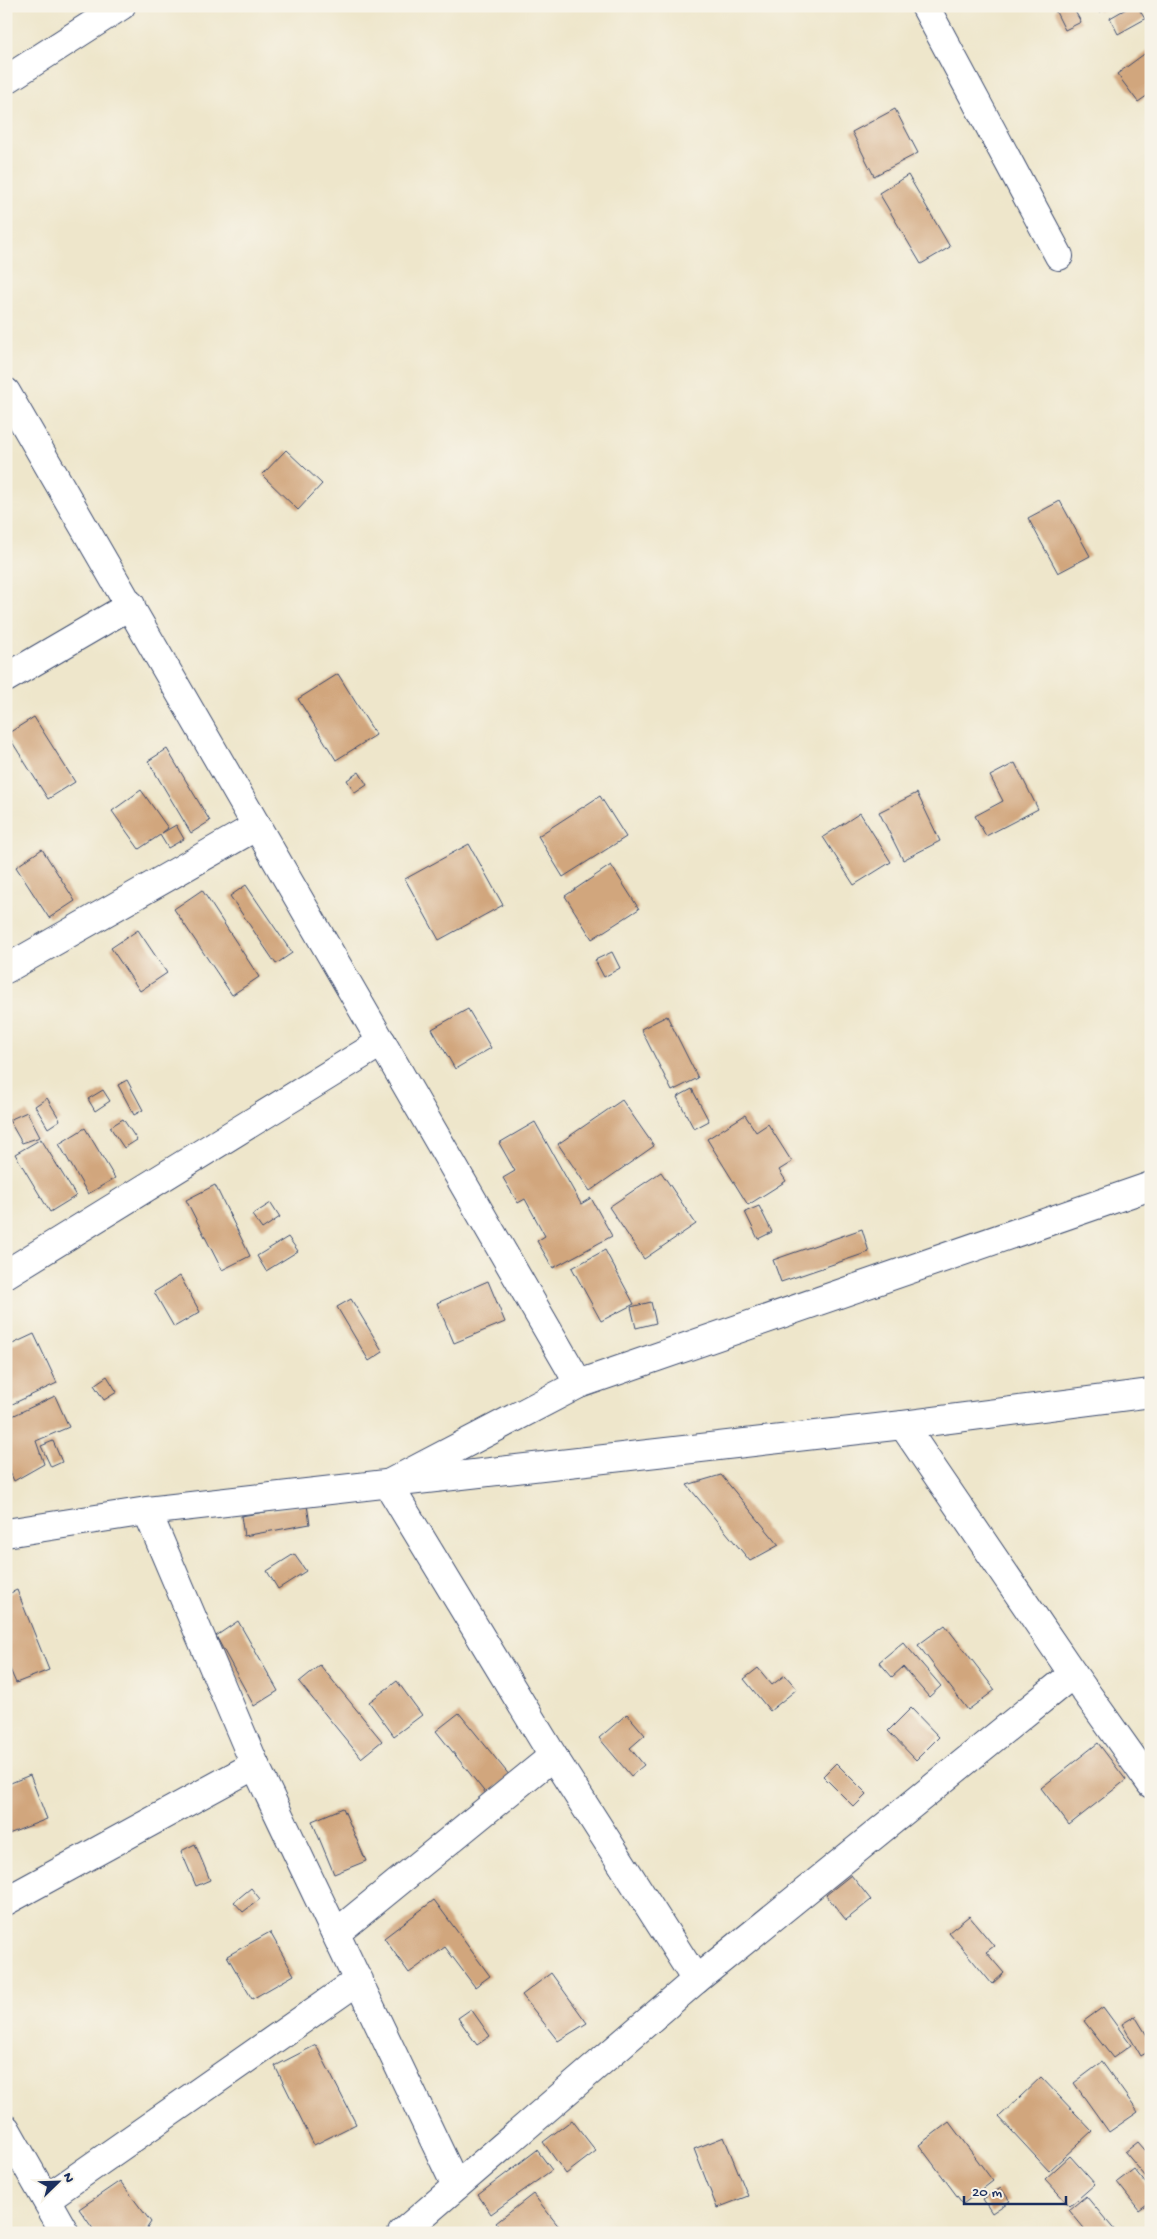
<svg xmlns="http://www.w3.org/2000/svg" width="1157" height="2239" font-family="'Gochi Hand',sans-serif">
  <rect width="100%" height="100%" fill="#f7f3e8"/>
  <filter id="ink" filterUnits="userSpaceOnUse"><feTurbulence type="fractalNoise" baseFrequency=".02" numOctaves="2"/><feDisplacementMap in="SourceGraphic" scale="10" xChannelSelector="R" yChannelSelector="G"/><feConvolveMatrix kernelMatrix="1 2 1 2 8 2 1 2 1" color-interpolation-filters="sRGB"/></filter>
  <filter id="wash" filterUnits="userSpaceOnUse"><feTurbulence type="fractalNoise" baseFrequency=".0096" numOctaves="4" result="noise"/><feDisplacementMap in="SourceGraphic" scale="20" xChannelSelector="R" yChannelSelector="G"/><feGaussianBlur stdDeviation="1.12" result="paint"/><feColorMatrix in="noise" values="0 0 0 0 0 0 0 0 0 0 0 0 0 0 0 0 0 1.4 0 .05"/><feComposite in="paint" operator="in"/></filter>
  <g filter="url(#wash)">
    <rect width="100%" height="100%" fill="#eee6cb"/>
    <g id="blocks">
      <g fill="#d1a67d">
        <path d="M1061 6H1072L1081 22 1065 30 1055 10Z"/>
        <path d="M1096 6H1110L1099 12Z"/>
        <path d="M1131 6H1137L1145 19 1118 34 1110 18Z"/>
        <path d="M1151 49V93L1138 102 1117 74Z"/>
        <path d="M895 109 918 153 874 176 852 132Z"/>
        <path d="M908 175 950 247 921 264 879 193Z"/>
        <path d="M286 450 322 484 298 510 262 475Z"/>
        <path d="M1060 501 1090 556 1058 573 1028 518Z"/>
        <path d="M338 674 376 735 336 760 298 699Z"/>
        <path d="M34 717 75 782 48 799 7 734Z"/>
        <path d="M167 749 210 821 191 833 148 761Z"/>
        <path d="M1015 763 1038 809 986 836 975 816 1003 801 990 776Z"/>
        <path d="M359 772 367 785 355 793 347 780Z"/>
        <path d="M141 790 168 828 162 833 176 825 184 839 168 848 160 835 139 849 112 811Z"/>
        <path d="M917 793 940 841 903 860 879 812Z"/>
        <path d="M600 796 626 837 563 877 538 836Z"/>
        <path d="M860 813 891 862 854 885 823 837Z"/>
        <path d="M469 844 503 905 439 940 405 879Z"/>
        <path d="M42 849 75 901 49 918 16 867Z"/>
        <path d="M611 865 639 909 592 939 565 896Z"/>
        <path d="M246 885 292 953 276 964 230 896Z"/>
        <path d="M202 890 259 977 232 995 174 909Z"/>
        <path d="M138 930 167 973 140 991 111 948Z"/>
        <path d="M612 952 620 968 604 977 595 960Z"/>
        <path d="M468 1009 491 1048 455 1069 432 1029Z"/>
        <path d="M667 1016 698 1078 672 1091 641 1029Z"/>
        <path d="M127 1080 143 1110 134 1115 118 1085Z"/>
        <path d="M692 1089 709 1121 694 1129 677 1097Z"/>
        <path d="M103 1090 110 1101 95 1111 88 1099Z"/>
        <path d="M47 1098 60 1120 48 1128 35 1106Z"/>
        <path d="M622 1100 654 1146 590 1191 558 1144Z"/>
        <path d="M27 1112 40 1137 22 1143 9 1120Z"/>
        <path d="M745 1115 756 1132 768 1124 792 1162 779 1170 786 1181 748 1205 707 1139Z"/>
        <path d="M123 1119 137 1140 124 1148 110 1127Z"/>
        <path d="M535 1122 581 1204 591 1198 612 1236 553 1268 537 1241 545 1236 525 1199 518 1203 503 1178 515 1171 499 1143Z"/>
        <path d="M85 1128 115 1178 88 1194 59 1144Z"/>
        <path d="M41 1139 76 1196 50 1212 15 1154Z"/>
        <path d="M661 1172 696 1224 644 1259 609 1207Z"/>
        <path d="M215 1185 250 1256 222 1270 186 1200Z"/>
        <path d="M271 1203 280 1217 262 1229 252 1215Z"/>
        <path d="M759 1206 772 1232 758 1239 745 1212Z"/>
        <path d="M862 1229 869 1252 781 1282 773 1260Z"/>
        <path d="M288 1237 298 1251 266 1271 257 1256Z"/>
        <path d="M605 1250 634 1304 601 1321 572 1268Z"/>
        <path d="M180 1276 200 1312 174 1327 154 1292Z"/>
        <path d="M488 1281 505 1322 454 1343 437 1303Z"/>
        <path d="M351 1299 383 1352 369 1361 337 1307Z"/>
        <path d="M651 1302 656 1323 636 1328 631 1307Z"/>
        <path d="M34 1334 57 1383 6 1407V1347Z"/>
        <path d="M107 1376 117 1392 104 1400 94 1385Z"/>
        <path d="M55 1396 69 1427 36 1441 44 1464 14 1481 6 1463V1419Z"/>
        <path d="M53 1441 62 1462 51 1467 41 1446Z"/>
        <path d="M721 1475 779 1545 750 1561 687 1485Z"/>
        <path d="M307 1505 310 1524 244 1536 241 1516Z"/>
        <path d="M294 1554 306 1571 278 1589 267 1571Z"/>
        <path d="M17 1590 49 1670 16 1683 6 1660V1595Z"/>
        <path d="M238 1621 278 1691 254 1706 216 1636Z"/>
        <path d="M945 1625 995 1690 968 1710 918 1645Z"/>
        <path d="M903 1642 941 1686 929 1697 903 1667 892 1677 879 1662Z"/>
        <path d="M320 1665 382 1741 361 1758 299 1682Z"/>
        <path d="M758 1668 772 1685 785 1675 797 1689 770 1711 744 1679Z"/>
        <path d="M397 1681 422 1715 394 1736 369 1702Z"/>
        <path d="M911 1708 939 1737 916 1760 888 1731Z"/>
        <path d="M459 1713 510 1776 487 1795 436 1731Z"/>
        <path d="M627 1714 645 1735 630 1748 644 1765 631 1776 599 1738Z"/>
        <path d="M1098 1743 1126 1780 1069 1825 1041 1788Z"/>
        <path d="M836 1763 867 1794 854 1807 823 1776Z"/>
        <path d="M30 1775 47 1819 6 1835V1785Z"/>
        <path d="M343 1808 366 1861 334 1874 312 1821Z"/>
        <path d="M195 1844 210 1880 196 1886 181 1851Z"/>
        <path d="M851 1875 871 1900 846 1920 826 1895Z"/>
        <path d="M251 1888 260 1899 243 1912 234 1902Z"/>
        <path d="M434 1900 490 1976 475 1987 445 1947 409 1973 384 1938Z"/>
        <path d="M969 1916 994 1946 986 1952 1004 1973 992 1984 949 1932Z"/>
        <path d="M270 1932 294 1975 252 1999 227 1956Z"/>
        <path d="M551 1973 587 2023 558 2041 522 1995Z"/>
        <path d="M1103 2007 1131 2045 1113 2058 1084 2021Z"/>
        <path d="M471 2009 490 2036 477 2045 458 2018Z"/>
        <path d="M1135 2016 1151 2042V2050L1141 2056 1122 2024Z"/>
        <path d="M316 2045 356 2124 314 2145 275 2066Z"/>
        <path d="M1102 2062 1138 2112 1109 2132 1074 2083Z"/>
        <path d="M1041 2077 1092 2131 1049 2171 999 2117Z"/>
        <path d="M572 2120 596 2151 566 2174 543 2142Z"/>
        <path d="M949 2122 993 2181 963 2204 919 2145Z"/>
        <path d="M724 2137 748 2196 717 2208 694 2149Z"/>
        <path d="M1138 2142 1151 2157V2183L1125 2152Z"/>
        <path d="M537 2150 552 2170 491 2214 478 2195Z"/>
        <path d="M1070 2156 1095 2184 1070 2206 1045 2179Z"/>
        <path d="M1134 2169 1151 2190V2201L1139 2210 1117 2182Z"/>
        <path d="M120 2181 151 2222 147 2228 149 2233H96L79 2209Z"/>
        <path d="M1001 2188 1010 2201 992 2213 983 2199Z"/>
        <path d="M533 2194 564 2233H504L496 2223Z"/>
        <path d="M1086 2196 1117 2233H1088L1069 2210Z"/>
      </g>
    </g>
  </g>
  <g filter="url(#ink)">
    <use href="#blocks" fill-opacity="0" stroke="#3b4a6e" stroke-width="1"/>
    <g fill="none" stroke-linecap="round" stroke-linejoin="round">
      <g stroke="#3b4a6e" stroke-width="30">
        <g id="minor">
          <path d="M925 6 1059 256"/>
          <path d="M6 80 121 6"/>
          <path d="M6 392 579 1384"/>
          <path d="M6 678 131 605"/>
          <path d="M6 969 257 826"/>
          <path d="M6 1274 382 1042"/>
          <path d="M903 1425 1073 1674 1151 1784"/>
          <path d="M147 1511 255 1765 456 2186"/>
          <path d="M6 1533 147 1511 903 1425 1151 1393"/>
          <path d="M6 1901 255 1765"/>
          <path d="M336 1933 553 1756"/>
          <path d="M696 1980 553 1756 388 1484 579 1384 1151 1186"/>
          <path d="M6 2129 65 2233"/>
          <path d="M46 2199 359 1980"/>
          <path d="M402 2233 696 1980 1073 1674"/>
        </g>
      </g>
      <use href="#minor" stroke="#fff" stroke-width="28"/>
    </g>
  </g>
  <rect width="1157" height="2239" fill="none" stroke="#f7f3e8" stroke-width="25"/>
  <g transform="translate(58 2182) rotate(67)" stroke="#f7f3e8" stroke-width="4" paint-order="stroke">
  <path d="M0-4L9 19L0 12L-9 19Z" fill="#1b2f5e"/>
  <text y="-8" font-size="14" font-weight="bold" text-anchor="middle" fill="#1b2f5e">N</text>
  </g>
  <path d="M964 2196v8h102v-8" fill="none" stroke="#1b2f5e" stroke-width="2.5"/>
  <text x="972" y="2196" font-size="15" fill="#1b2f5e" stroke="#f7f3e8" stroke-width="4" paint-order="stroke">20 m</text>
</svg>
